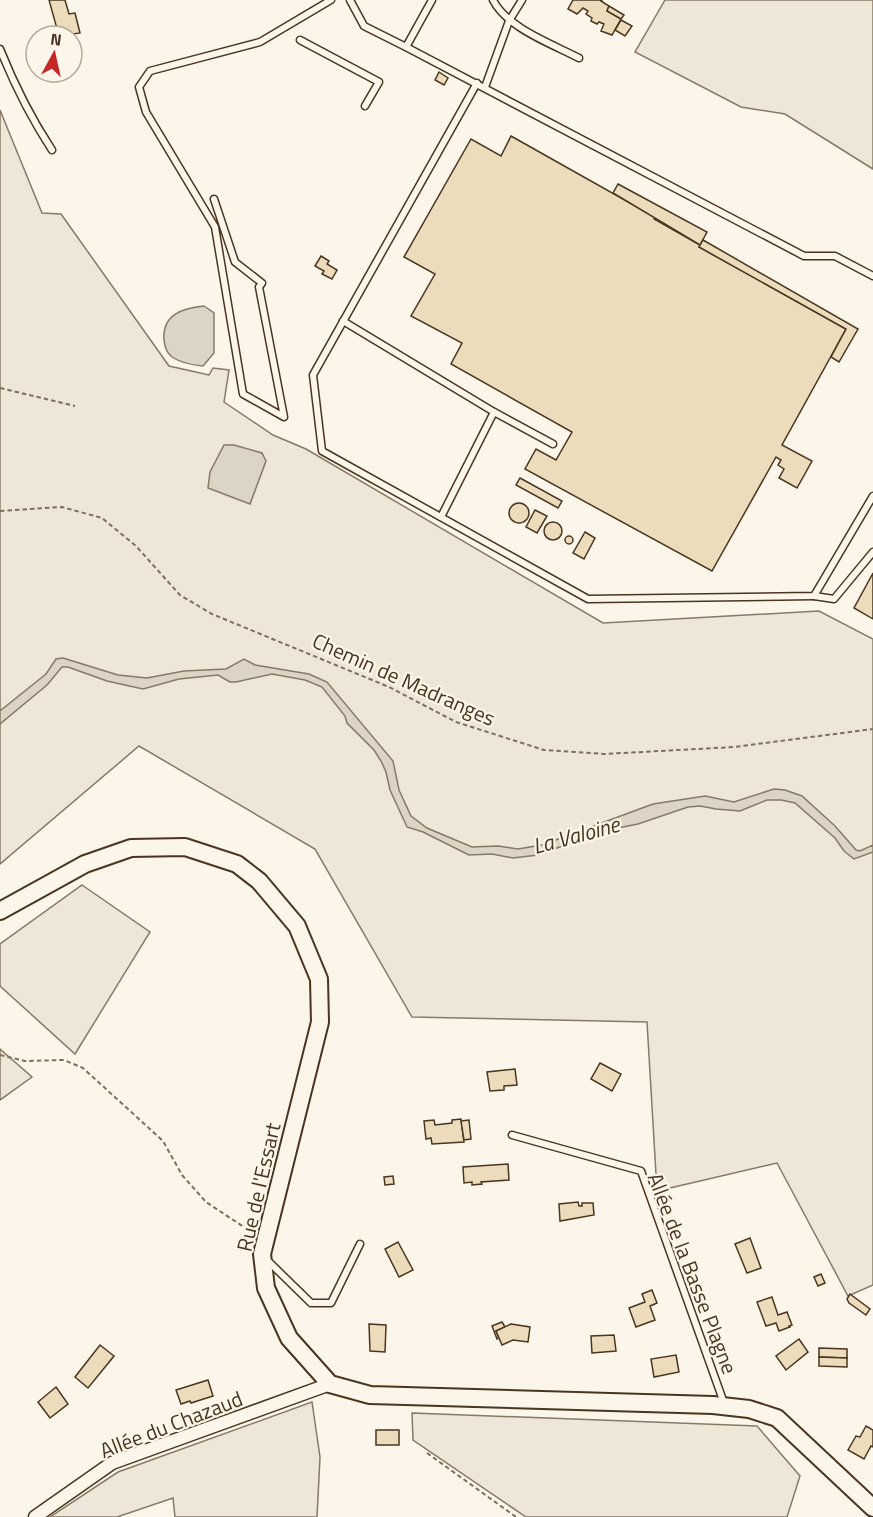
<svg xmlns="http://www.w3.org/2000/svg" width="873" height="1517" font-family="'Titillium Web',sans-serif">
  <rect width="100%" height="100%" fill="#fbf6e9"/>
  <g fill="#ede6d9" stroke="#887966" stroke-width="1.5">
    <path d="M665 0H873V169L785 114 741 107 635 52Z"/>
    <path d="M0 110 42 213 61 214 169 366 209 375 213 368 229 370 224 402 273 435 306 449 603 623 819 611 873 639V1285L848 1296 777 1163 657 1191 647 1022 412 1017 315 849 139 746 0 864Z"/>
    <path d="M82 885 150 932 75 1054 0 986V944Z"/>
    <path d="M0 1049 32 1077 0 1100Z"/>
    <path d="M312 1402 320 1457 317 1517H175L173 1498 117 1517H50L118 1472Z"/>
    <path d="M412 1413 757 1426 800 1476 787 1517H526L413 1440Z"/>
  </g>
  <g fill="#dcd4c6" stroke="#887966" stroke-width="1.5">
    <path d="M204 306 214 313V353L203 366C192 365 181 363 172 357 166 352 165 347 164 340 162 315 182 308 204 306Z"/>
    <path d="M224 445H234L262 453 266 461 250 504 208 488 210 472Z"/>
    <path d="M63 658 118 675 147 678 184 671 226 669 244 659 255 665 309 674 327 682 393 761 399 790 411 816 427 828 472 847 498 846 518 849 542 845 653 804 705 796 734 802 774 789 785 790 802 796 835 826 856 850 860 851 873 845V852L854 859 844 851 835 838 795 803 781 800H767L740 811 716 809 700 806 688 807 638 824 603 831 538 855 513 858 492 854 469 855 423 832 407 827 390 790 386 772 381 761 374 750 347 723 345 716 322 687 305 680 272 674 236 682H230L218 675 179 679 143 689 107 681 68 667H62L47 685 0 724V711L46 674 56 659Z"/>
  </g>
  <g fill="#ecdcbc" stroke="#4a3520" stroke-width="1.5">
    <path d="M49 0H65L69 14 75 13 80 33 59 36Z"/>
    <path d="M573 0H602L601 1 609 6 607 11 621 19 612 35 601 31 604 24 599 22 597 24 591 21 592 18 586 14 588 11 583 8 577 14 568 9Z"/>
    <path d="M609 6 624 15 621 19 607 11Z"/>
    <path d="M621 20 632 26 625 36 615 30Z"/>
    <path d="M439 72 448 78 444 85 435 80Z"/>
    <path d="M511 136 655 217 654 219 700 245 699 247 846 329 782 445 812 461 797 488 779 478 784 469 778 465 781 460 776 457 712 571 525 469 536 449 556 460 572 432 451 364 462 343 411 316 435 274 404 257 471 139 501 156Z"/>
    <path d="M618 184 707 232 700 245 613 193Z"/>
    <path d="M703 240 858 329 839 362 831 357 846 329 699 247Z"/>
    <path d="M321 256 329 261 327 264 337 270 332 279 322 274 324 271 315 266Z"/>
    <path d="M520 478 562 501 558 508 516 485Z"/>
    <circle cx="519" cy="513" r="10"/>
    <path d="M535 510 547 516 537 533 526 527Z"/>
    <circle cx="553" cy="531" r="9"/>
    <path d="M585 532 595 538 584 559 573 553Z"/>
    <circle cx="569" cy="540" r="4"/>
    <path d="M873 573V619L854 608Z"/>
    <path d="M600 1063 621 1074 612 1091 591 1079Z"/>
    <path d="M515 1069 517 1085 504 1086V1090L490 1091 487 1072Z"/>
    <path d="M461 1119 464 1142 432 1144 431 1138 426 1139 424 1121 434 1120 435 1125 452 1123V1120Z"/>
    <path d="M469 1120 471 1139 464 1140 461 1121Z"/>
    <path d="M508 1164 509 1180 481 1182 482 1184 472 1185V1182L464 1183 463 1167Z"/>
    <path d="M393 1176 394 1184 385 1185 384 1177Z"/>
    <path d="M578 1202 579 1206H582V1203H593L594 1215 560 1221 559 1204Z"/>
    <path d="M750 1238 761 1268 747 1273 735 1244Z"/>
    <path d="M398 1242 413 1270 399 1277 385 1249Z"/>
    <path d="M821 1274 825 1283 818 1286 814 1277Z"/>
    <path d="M652 1290 657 1303 650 1306 655 1320 636 1327 629 1308 645 1302 642 1294Z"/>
    <path d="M850 1294 870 1309 866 1315 849 1303 847 1299Z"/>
    <path d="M772 1297 778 1315 787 1312 792 1325 789 1326 790 1327 779 1331 776 1323 766 1326 757 1302Z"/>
    <path d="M502 1322 505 1327 496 1331 499 1338 497 1339 492 1326Z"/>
    <path d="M369 1324 386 1325 385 1352 370 1351Z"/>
    <path d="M511 1324 530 1327 528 1342 513 1340 502 1345 496 1331Z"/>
    <path d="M614 1335 616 1351 592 1353 591 1336Z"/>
    <path d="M799 1339 808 1352 786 1370 776 1356Z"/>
    <path d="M100 1345 114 1356 88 1388 75 1377Z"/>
    <path d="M819 1348 847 1349V1358L819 1357Z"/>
    <path d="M676 1355 679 1372 654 1377 651 1359Z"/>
    <path d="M819 1357 847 1358V1367L819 1366Z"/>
    <path d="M208 1380 213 1396 191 1403 190 1401 181 1404 176 1390Z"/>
    <path d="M56 1387 68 1404 50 1418 38 1402Z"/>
    <path d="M866 1426 873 1430V1447L871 1446 864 1459 848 1450 856 1436 860 1437Z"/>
    <rect x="376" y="1430" width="23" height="15"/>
  </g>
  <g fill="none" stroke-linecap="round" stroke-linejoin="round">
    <g stroke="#4a3520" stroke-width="9">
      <g id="lane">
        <path d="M350 0 364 26 406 47"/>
        <path d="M432 0 406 47 804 256H835L873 276"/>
        <path d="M493 0C507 28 552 44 579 58"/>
        <path d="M300 40 379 82 365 106"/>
        <path d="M0 49C14 84 31 118 52 150"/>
        <path d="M477 83 313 375 322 451 588 599 814 596 873 496"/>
        <path d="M485 87 509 21 522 0"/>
        <path d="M214 199 235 262 262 283 259 287 284 417 243 394 215 227 146 112 139 87 150 71 260 42 331 0"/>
        <path d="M343 321 494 412 441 517"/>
        <path d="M494 412 553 444"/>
        <path d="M814 596 834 599 873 552"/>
        <path d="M512 1135 641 1171 724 1403"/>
        <path d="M266 1259 311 1303H331L360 1244"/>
      </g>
    </g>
    <g stroke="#4a3520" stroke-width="15">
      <path id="street" d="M35 1517 112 1463 330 1384"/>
    </g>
    <g stroke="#4a3520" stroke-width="20">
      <path id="secondary" d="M0 911 85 864 131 848 185 847 237 864 259 881 297 926 319 979 320 1022 262 1254 266 1288 289 1338 330 1384 370 1395 713 1405 749 1409 777 1418 873 1508"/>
    </g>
    <g stroke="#7f6f5c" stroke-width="2" stroke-dasharray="4.5 3" stroke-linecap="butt">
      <path d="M0 388 75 406"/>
      <path d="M0 511 62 507 102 518 136 546 180 595 212 614 389 687 456 722 544 750 604 754 734 747 873 729"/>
      <path d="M0 1055 25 1061 64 1060 83 1068 163 1141 182 1175 206 1202 253 1233"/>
      <path d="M427 1453 516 1517"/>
    </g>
    <use href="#lane" stroke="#fbf6e9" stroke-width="6"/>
    <use href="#street" stroke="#fbf6e9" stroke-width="12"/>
    <use href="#secondary" stroke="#fbf6e9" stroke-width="16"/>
  </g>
  <g text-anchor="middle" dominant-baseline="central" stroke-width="4.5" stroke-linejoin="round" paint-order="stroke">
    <g font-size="21" fill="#4a3520" stroke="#fbf6e9">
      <text transform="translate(404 679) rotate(24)">Chemin de Madranges</text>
      <text transform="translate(258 1187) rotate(-77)">Rue de l'Essart</text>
      <text transform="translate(693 1273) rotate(69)">Allée de la Basse Plagne</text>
      <text transform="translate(171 1424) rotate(-21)">Allée du Chazaud</text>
    </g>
    <g font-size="22" font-style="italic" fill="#4a3520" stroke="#fbf6e9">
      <text transform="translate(576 835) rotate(-15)">La Valoine</text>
    </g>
  </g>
  <g transform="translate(54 54) rotate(8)"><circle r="28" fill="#fbf6e9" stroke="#b4a999" stroke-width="1.5"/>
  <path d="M0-4.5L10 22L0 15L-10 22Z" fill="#c62828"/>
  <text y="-9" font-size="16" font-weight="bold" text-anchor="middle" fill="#4a3520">N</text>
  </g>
</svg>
